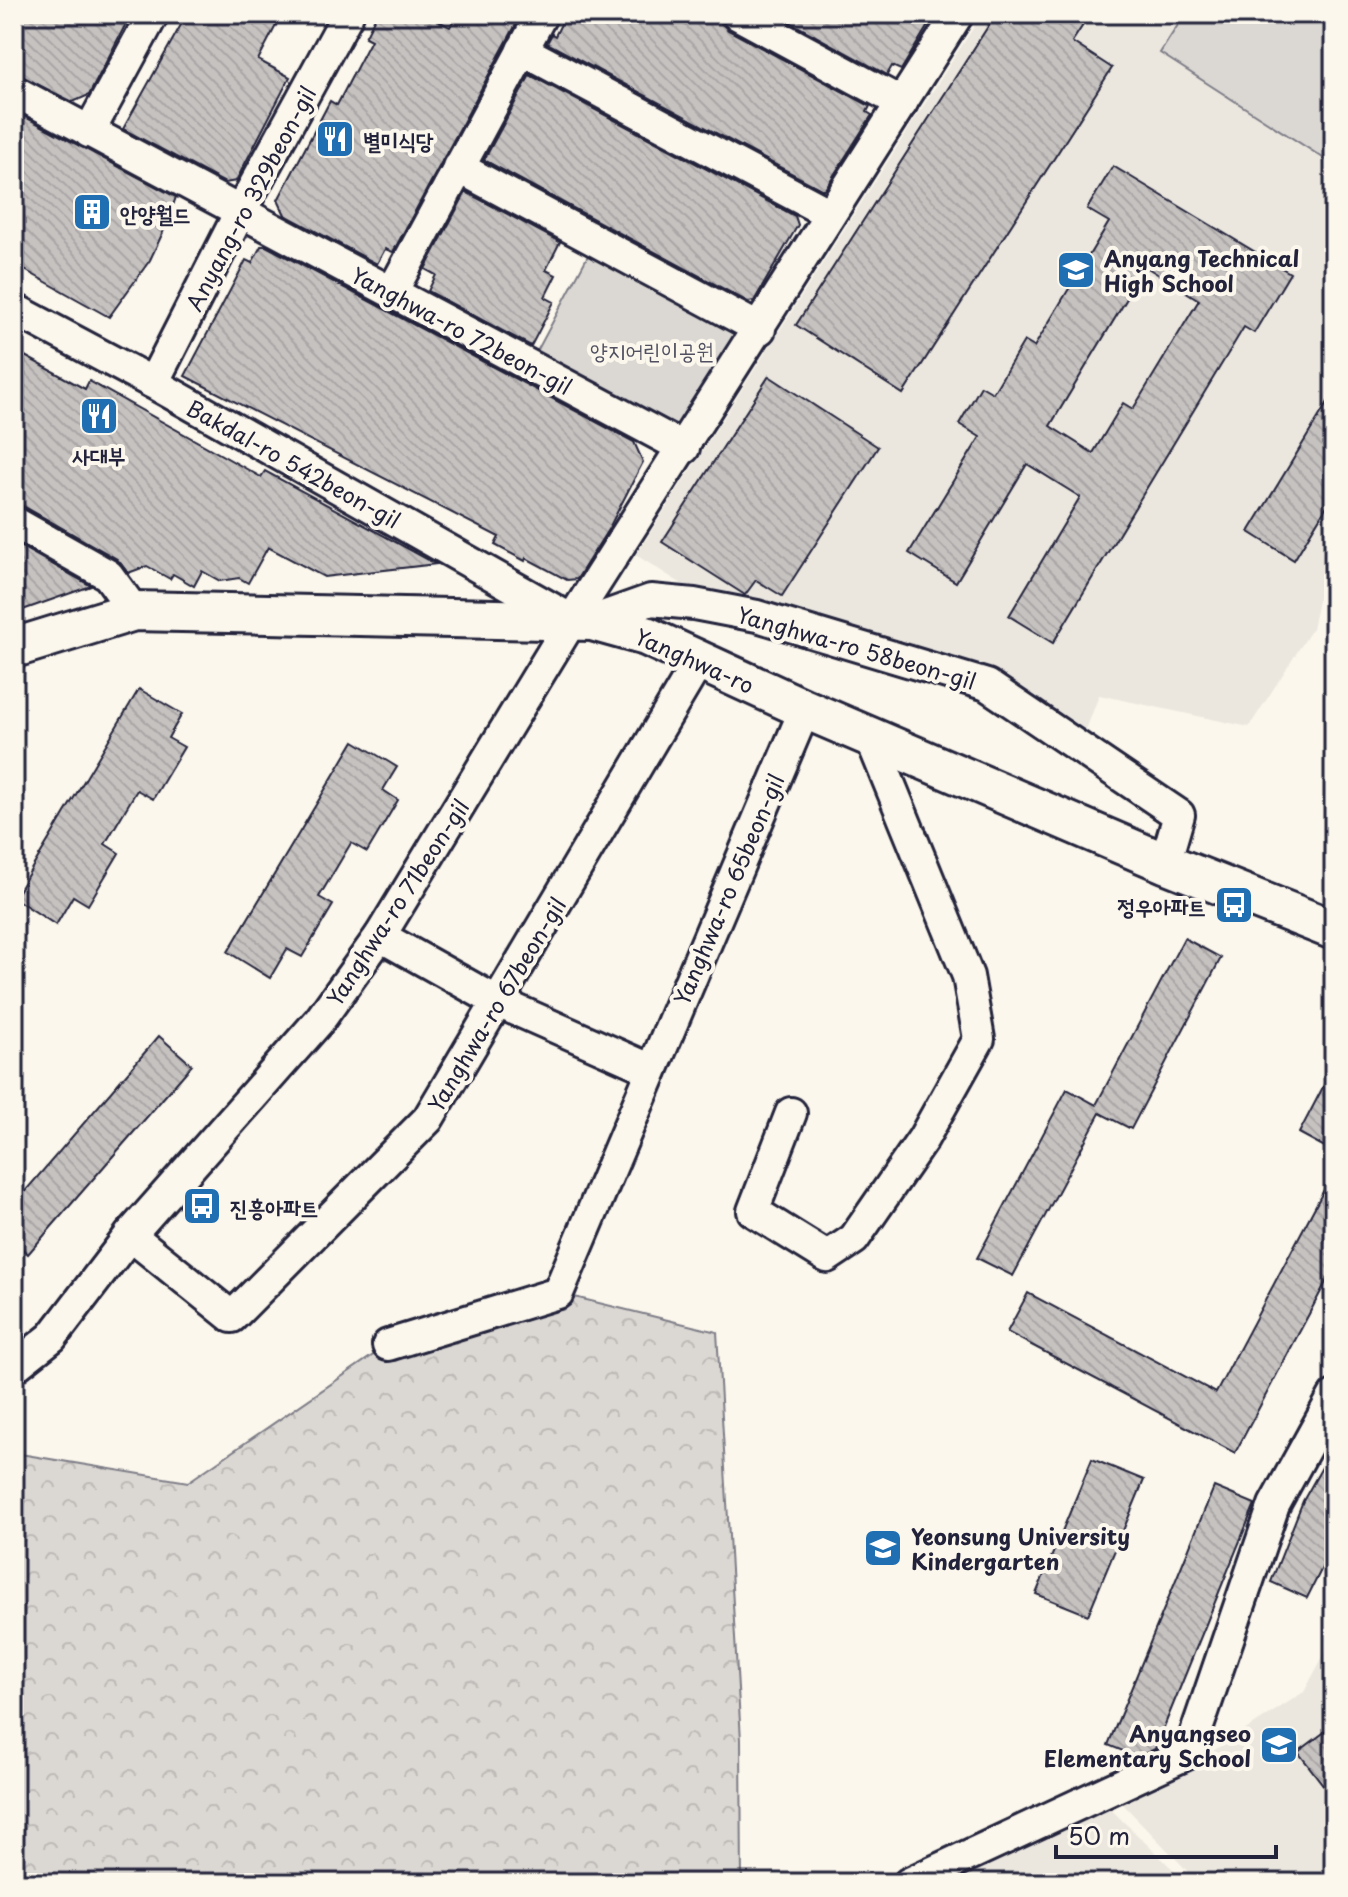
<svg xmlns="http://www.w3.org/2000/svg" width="1348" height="1897" font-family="'Playpen Sans','Poor Story',sans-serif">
  <defs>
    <pattern id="forest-crowns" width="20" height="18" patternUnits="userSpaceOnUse" patternTransform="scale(2)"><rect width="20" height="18" fill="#dbd8d3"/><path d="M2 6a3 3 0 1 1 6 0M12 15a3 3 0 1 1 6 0" fill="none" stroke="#bcb9b6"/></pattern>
    <pattern id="building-back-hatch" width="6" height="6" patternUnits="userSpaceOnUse" patternTransform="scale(2)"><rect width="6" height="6" fill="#c6c2c0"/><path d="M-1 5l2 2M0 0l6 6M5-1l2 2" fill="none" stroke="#aaa6a6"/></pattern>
  </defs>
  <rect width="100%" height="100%" fill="#fbf7ec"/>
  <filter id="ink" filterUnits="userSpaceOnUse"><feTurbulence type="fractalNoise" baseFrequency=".0125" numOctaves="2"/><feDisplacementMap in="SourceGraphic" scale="16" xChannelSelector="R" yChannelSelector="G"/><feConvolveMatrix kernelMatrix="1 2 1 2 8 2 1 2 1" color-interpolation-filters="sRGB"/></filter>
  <g filter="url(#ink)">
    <g fill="#ebe7df">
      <path d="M982 14H1334V526L1312 629 1249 727 1099 695 1083 738 1001 675 771 605 696 593 636 555Z"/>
      <path d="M1334 1636V1883H1199L1121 1802 1196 1762 1304 1692Z"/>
      <path d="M1098 1797 1187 1883H910Z"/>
    </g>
    <g fill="#dbd8d3" stroke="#7e7d87" stroke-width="2">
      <path d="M1185 14H1334V165L1160 53Z"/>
      <path d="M593 246 745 327 677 433 534 357Z"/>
    </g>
    <path fill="url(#forest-crowns)" stroke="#7e7d87" stroke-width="2" d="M558 1293 717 1332 741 1740 742 1883H14V1453L188 1482 388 1345Z"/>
    <g fill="url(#building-back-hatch)" stroke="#22223b" stroke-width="2" fill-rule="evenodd">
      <path d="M14 14H131L89 95 73 102 14 73Z"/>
      <path d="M187 14H282L258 60 290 77 236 181 225 183 123 129Z"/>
      <path d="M377 14H425L450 27 457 14H513L520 17 393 252 385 249 377 264 285 215 278 200 330 101 337 105 371 40 365 37Z"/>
      <path d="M566 14H719L721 23 728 30 870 106 867 112 872 115 825 189H821L547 43 552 34 555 36Z"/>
      <path d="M775 14H935L901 70 892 66 887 75Z"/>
      <path d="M996 14H1066L1083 25 1072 42 1112 68 903 394 796 325Z"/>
      <path d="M530 75 795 216 798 225 754 301 748 302 484 160Z"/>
      <path d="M14 111 176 197 165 228 150 260 109 317 14 264Z"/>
      <path d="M1113 166 1290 273 1254 333 1244 327 1053 643 1009 616 1080 497 1027 464 956 582 909 553 980 437 959 424 981 386 993 393 1024 341 1034 347 1109 222 1087 209ZM1146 267 1199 300 1133 409 1123 403 1093 453 1050 426Z"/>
      <path d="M466 192 560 242 546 270 556 275 545 297 554 302 531 346 428 291 436 275 425 269Z"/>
      <path d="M261 246H266L634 442 643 462 609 528 577 579 567 580 526 558 525 561 495 545 499 537 185 376 246 260 252 263Z"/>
      <path d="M14 350 85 389 89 381 261 477 265 471 436 564 324 577 268 547 248 583 239 578 220 581 202 571 194 586 173 574 170 579 147 566 128 573 117 559 23 506 14 504Z"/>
      <path d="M769 376 878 447 782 596 756 580 745 595 662 542Z"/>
      <path d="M1334 392V494L1294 560 1249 532Z"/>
      <path d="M14 543 91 586 14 613Z"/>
      <path d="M139 689 182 714 168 738 184 747 153 799 137 790 105 844 119 853 88 905 73 896 56 925 14 898Z"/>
      <path d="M354 741 397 767 383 790 398 800 367 852 351 843 319 897 333 905 302 957 287 949 270 978 228 952Z"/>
      <path d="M1184 938 1221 958 1131 1129 1100 1113 1013 1276 977 1258 1067 1089 1096 1105Z"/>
      <path d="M159 1036 192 1065 28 1254 14 1242V1204Z"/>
      <path d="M1334 1066V1152L1299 1133Z"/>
      <path d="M1334 1171V1267L1235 1453 1007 1332 1028 1293 1216 1393Z"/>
      <path d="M1334 1446V1544L1307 1598 1271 1582 1303 1501Z"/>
      <path d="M1092 1459 1144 1480 1088 1615 1036 1594Z"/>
      <path d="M1214 1487 1255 1504 1155 1749 1138 1757 1108 1745Z"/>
      <path d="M1334 1725V1799L1298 1752Z"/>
    </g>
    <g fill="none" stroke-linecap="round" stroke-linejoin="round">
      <g stroke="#22223b" stroke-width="36">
        <g id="minor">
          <path d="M737 14 902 103"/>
          <path d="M522 50 830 214"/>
          <path d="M14 91 684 448"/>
          <path d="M89 132 153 14"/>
          <path d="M458 167 760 329"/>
          <path d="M392 292 542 14"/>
          <path d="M14 309 153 383 572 620"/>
          <path d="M153 383 240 212 348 14"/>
          <path d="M14 522 108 575 134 611"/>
          <path d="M592 621 651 600 694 604 757 616 987 685 1179 815 1165 863"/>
          <path d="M380 936 498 1002 652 1070"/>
          <path d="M791 1113 753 1211 827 1257 854 1239 923 1139 979 1039 968 976 870 736"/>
          <path d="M130 1235 232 1317 428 1119 699 661"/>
          <path d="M388 1345 558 1293 805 709"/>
          <path d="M14 1367 52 1337 130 1235 319 1021 380 936 572 620 958 14"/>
          <path d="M909 1883 1189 1753 1274 1505 1334 1396"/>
        </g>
      </g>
      <g stroke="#22223b" stroke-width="44">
        <path id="tertiary" d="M14 648 134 611 592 621 646 636 805 709 1165 863 1334 930"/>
      </g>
      <use href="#minor" stroke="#fbf7ec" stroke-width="30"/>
      <use href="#tertiary" stroke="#fbf7ec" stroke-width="38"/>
    </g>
  </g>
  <defs>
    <g id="restaurant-square" transform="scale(2)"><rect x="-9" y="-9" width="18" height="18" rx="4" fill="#1f6fb2" stroke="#fbf7ec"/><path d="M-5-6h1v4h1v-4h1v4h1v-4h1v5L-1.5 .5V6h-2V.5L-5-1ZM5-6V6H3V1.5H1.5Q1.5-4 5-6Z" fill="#fff"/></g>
    <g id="building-square" transform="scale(2)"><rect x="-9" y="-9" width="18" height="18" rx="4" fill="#1f6fb2" stroke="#fbf7ec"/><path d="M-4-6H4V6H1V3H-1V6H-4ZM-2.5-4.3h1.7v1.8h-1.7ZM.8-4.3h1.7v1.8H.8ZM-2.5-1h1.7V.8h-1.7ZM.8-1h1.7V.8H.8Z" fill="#fff"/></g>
    <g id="school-square" transform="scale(2)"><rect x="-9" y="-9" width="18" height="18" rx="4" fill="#1f6fb2" stroke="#fbf7ec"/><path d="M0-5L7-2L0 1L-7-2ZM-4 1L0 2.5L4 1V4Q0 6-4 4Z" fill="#fff"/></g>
    <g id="bus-square" transform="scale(2)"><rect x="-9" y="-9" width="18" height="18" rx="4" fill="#1f6fb2" stroke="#fbf7ec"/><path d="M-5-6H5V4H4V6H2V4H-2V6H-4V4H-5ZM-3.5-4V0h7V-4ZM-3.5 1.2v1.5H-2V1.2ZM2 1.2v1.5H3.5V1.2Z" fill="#fff"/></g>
  </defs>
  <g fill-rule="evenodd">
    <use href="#restaurant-square" x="335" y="139"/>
    <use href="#building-square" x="92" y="212"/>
    <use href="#school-square" x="1076" y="270"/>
    <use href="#restaurant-square" x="99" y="416"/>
    <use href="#bus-square" x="1234" y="905"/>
    <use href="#bus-square" x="202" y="1206"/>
    <use href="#school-square" x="883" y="1548"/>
    <use href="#school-square" x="1279" y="1745"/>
  </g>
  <g text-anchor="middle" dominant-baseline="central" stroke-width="8" stroke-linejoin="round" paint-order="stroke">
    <g font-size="22" font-weight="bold" fill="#22223b" stroke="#fbf7ec" text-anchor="start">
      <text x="363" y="139">별미식당</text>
      <text x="120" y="212">안양월드</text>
      <text x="1104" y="257">Anyang Technical<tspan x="1104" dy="25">High School</tspan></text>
      <text x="99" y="454" text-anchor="middle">사대부</text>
      <text x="1206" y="905" text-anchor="end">정우아파트</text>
      <text x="230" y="1206">진흥아파트</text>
      <text x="911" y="1535">Yeonsung University<tspan x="911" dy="25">Kindergarten</tspan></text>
      <text x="1251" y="1732" text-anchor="end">Anyangseo<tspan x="1251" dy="25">Elementary School</tspan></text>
    </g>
    <g font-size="22" fill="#22223b" stroke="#fbf7ec">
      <text transform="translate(250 198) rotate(-62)">Anyang-ro 329beon-gil</text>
      <text transform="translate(462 330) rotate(28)">Yanghwa-ro 72beon-gil</text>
      <text transform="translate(294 463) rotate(29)">Bakdal-ro 542beon-gil</text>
      <text transform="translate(857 647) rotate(16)">Yanghwa-ro 58beon-gil</text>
      <text transform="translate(695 660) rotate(24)">Yanghwa-ro</text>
      <text transform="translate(728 889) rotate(-67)">Yanghwa-ro 65beon-gil</text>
      <text transform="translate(397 902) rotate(-57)">Yanghwa-ro 71beon-gil</text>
      <text transform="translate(496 1004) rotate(-59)">Yanghwa-ro 67beon-gil</text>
    </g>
    <g font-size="22" fill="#505061" stroke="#fbf7ec">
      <text x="652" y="349">양지어린이공원</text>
    </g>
  </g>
  <rect width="1348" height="1897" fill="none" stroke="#fbf7ec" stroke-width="48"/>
  <rect x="24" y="24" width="1300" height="1849" fill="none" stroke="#22223b" stroke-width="3" filter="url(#ink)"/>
  <path d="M1056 1845v12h220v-12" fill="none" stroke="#22223b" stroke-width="4"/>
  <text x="1068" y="1845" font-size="24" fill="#22223b" stroke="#fbf7ec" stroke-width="6" paint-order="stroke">50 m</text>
</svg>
